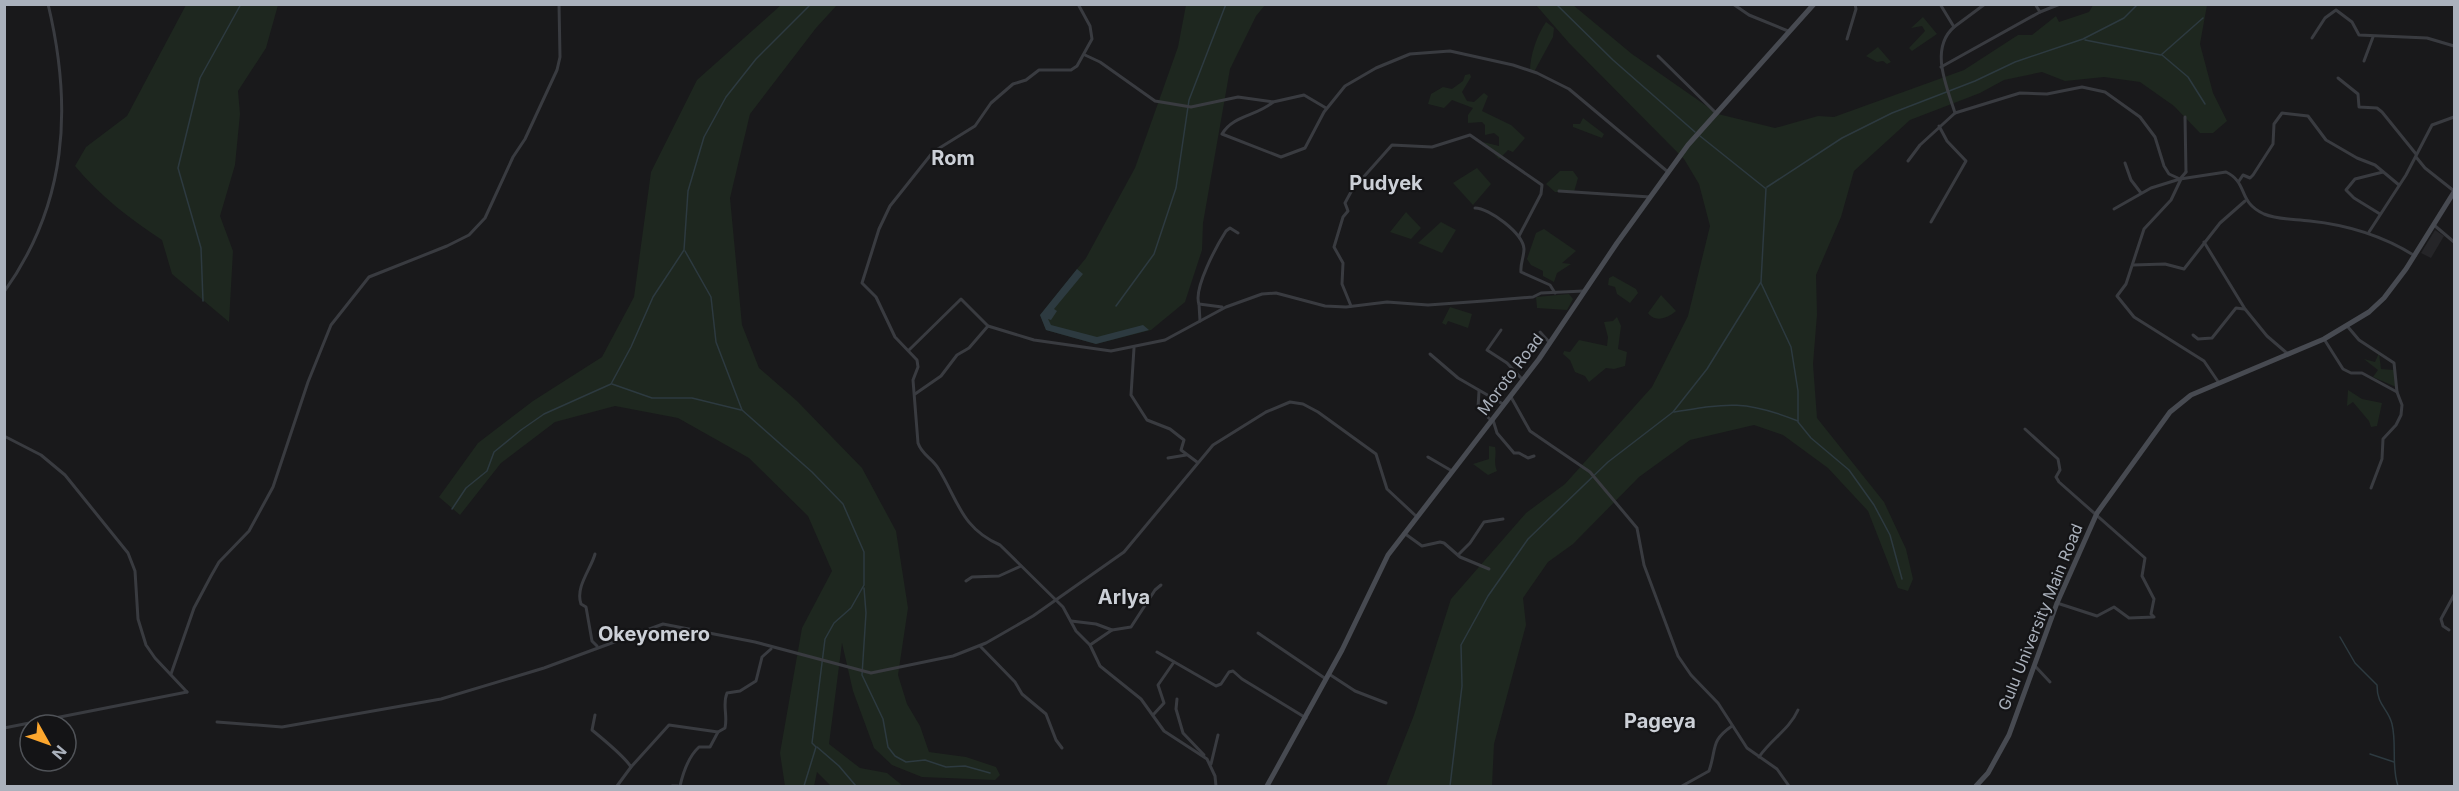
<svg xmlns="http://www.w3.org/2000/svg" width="2459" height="791" font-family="Inter,sans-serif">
  <rect width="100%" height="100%" fill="#19191b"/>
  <path fill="#252528" d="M2435 230 2444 236 2431 258 2421 253Z"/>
  <g fill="#1e271f">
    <path d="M186 5H278L266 48 238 91 240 114 235 165 220 216 233 251 229 322 172 274 162 240C130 219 100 196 75 166L86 147 127 116Z"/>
    <path d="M781 5H837L816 28 750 114 730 198 742 325 759 368 797 401 862 468 896 531 908 608 898 675 907 704 920 726 929 752 966 757 996 767 1000 775 995 780 922 777 892 765 874 748 853 691 842 643 829 744 860 768 887 773 903 786H831L817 772 814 786H785L780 753 802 628 832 571 808 516 749 458 678 418 615 406 555 422 501 463 460 515 439 497 478 443 533 401 602 357 634 297 651 172 697 80Z"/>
    <path d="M1186 5H1265L1256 16 1230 69 1203 223 1202 250 1185 302 1151 330 1096 344 1046 330 1040 315 1086 258 1135 168 1178 47Z"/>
    <path d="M1536 5H1573L1632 54 1718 114 1775 128 1818 116 1834 117 1964 70 2018 35H2032L2056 16 2059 22 2089 12 2093 5H2207L2200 44 2213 93 2227 121 2213 133H2200L2174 106 2140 82 2104 77 2065 81 2042 72 2004 80 1980 93 1910 120 1854 171 1841 217 1816 275 1817 314 1813 364 1817 418 1884 502 1906 549 1913 579 1908 591 1898 588 1868 511 1828 468 1783 435 1754 425 1690 440 1639 477 1573 544 1548 562 1523 598 1526 625 1494 744 1492 786H1386L1414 715 1451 599 1526 513 1565 484 1652 387 1688 316 1710 226 1699 184 1684 159 1569 43Z"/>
    <path d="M1923 17 1937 34 1912 51 1909 48 1925 31 1922 26 1911 28Z"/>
    <path d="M1546 22 1554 28 1553 37 1534 72 1530 71C1530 55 1537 35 1546 22Z"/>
    <path d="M1878 47 1891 62 1887 64 1883 61 1877 62 1866 56Z"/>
    <path d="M1470 74 1471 77 1462 92 1467 101 1474 102 1484 93 1488 96 1482 111 1511 125 1525 138 1513 152 1508 150 1499 159 1483 142 1499 146V137L1494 133 1485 135V125L1482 122 1468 123V115L1473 108 1452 100 1444 108 1428 104 1431 94 1443 87 1452 89 1463 81 1465 75Z"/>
    <path d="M1583 118 1604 134 1602 138 1573 127V124H1580Z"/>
    <path d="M1477 168 1491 184 1473 205 1453 183Z"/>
    <path d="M1560 171H1573L1578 178 1574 192H1555L1546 184Z"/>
    <path d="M1406 212 1421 228 1411 239 1390 232Z"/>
    <path d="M1441 222 1456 230 1442 253 1418 243Z"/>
    <path d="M1544 229 1576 251 1562 263 1571 264 1557 273 1554 282 1543 276V271L1531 265 1527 259 1536 233Z"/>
    <path d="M1613 276 1636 289 1638 293 1630 303 1617 294 1615 287 1608 285 1609 278Z"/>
    <path d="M1569 294 1573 299 1567 310 1537 308 1536 297Z"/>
    <path d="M1661 295 1676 311C1668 318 1655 323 1648 313Z"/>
    <path d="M1450 307 1472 314 1468 328 1448 321 1446 325 1442 323Z"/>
    <path d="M1617 317 1621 326 1618 349 1627 352 1625 366 1614 369 1606 368 1589 382 1585 376 1575 372 1570 360 1563 354 1564 351 1570 352 1579 340 1607 346 1608 337 1604 322 1613 321Z"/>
    <path d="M2379 353 2381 369 2394 370 2396 387 2373 377 2378 370 2364 359 2375 362Z"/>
    <path d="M2348 390 2362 399 2382 403 2377 426 2371 427 2369 421 2353 402 2347 406Z"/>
    <path d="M1489 446 1495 447C1497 455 1493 461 1497 471L1488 475 1473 464 1489 459Z"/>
  </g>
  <path fill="#2d3a40" d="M1077 269 1083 274 1054 309 1057 311 1051 320 1048 319 1051 325 1097 337 1143 325 1149 330 1096 344 1046 330 1040 315Z"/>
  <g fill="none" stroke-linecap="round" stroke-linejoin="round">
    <g stroke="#2d3a40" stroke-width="1.5">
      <path d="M1556 4 1613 60 1695 132"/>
      <path d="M2085 40 2161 55 2203 18"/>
      <path d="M2162 55 2188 77 2205 104"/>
      <path d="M1700 136 1765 188"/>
      <path d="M1767 187 1842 138 1892 113 1975 81 2015 62 2083 39 2124 18 2138 4"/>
      <path d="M685 251 711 297 716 342 742 410 812 472 843 504 864 552V585L851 608 834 623 825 639 812 743 816 747 804 786"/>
      <path d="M1761 283 1791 347 1798 391V422L1811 438 1849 470 1874 505 1890 535 1902 579"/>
      <path d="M203 301 201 248 178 168 200 78 241 4"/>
      <path d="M1116 306 1154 254 1176 188 1189 100 1226 4"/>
      <path d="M612 384 652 398H692L741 410"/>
      <path d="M1674 412C1728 403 1746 400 1798 421"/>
      <path d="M452 509 466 488 487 471 494 452 521 430 544 414 611 384 631 347 653 297 684 250 688 191 704 137 726 97 756 59 811 4"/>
      <path d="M864 588 866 613 862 675 883 719 888 747 895 756 906 762 925 760 946 767 965 766 990 773"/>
      <path d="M2340 637 2355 663 2377 685C2377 706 2388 708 2392 724 2397 745 2391 766 2398 786"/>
      <path d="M817 747 839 766 856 786"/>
      <path d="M2370 754 2394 762"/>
      <path d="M1450 786 1462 686 1461 645 1488 596 1528 539 1608 462 1673 412 1707 369 1761 282 1766 188"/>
    </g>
    <g stroke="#393b40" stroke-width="3">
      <path d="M1078 4 1090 26 1092 39 1077 66 1071 70H1039L1026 80 1013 84 991 103 975 126 933 152 890 206 879 229 862 283 876 297 895 337 917 360 918 367 913 380 918 443C922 455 932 458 938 468 958 500 961 528 1000 545L1063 607 1076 631 1090 645 1100 666 1141 699 1164 731 1207 759 1215 776 1216 786"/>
      <path d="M1733 4 1749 15 1788 31"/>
      <path d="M1940 4 1954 27C1929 49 1947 87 1955 113"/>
      <path d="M2035 4 2040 12 2060 4"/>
      <path d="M1954 27 1985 4"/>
      <path d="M2312 38 2325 18 2336 10 2352 22 2359 35 2427 38 2454 46"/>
      <path d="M1847 39 1856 9 1855 4"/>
      <path d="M1085 55 1100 62 1155 101 1191 107 1238 97 1273 102 1304 95 1326 108"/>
      <path d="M1658 56 1715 112"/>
      <path d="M2364 61 2373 37"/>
      <path d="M1941 67 2040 12"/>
      <path d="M2338 78 2358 94 2359 107 2377 108 2382 112 2416 154"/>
      <path d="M1273 102C1257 116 1233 115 1222 134L1281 157 1305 148 1324 112 1345 86 1376 68 1410 54 1450 51 1513 65 1537 73 1569 89 1668 172"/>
      <path d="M2185 117 2186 172"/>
      <path d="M2416 157 2425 168 2454 191"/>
      <path d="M1908 161 1920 145 1955 113 2020 93 2047 94 2082 87 2105 92 2140 117 2155 137 2164 166 2169 174 2180 179 2226 172C2249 183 2237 202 2264 214 2279 220 2294 219 2310 221 2348 225 2382 235 2415 256"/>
      <path d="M2125 163 2131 180 2141 193"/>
      <path d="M2181 179 2171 200 2144 229 2126 284 2117 296 2134 317 2204 361 2219 383"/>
      <path d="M2239 181 2243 175 2250 178 2253 175 2273 144 2274 124 2282 113 2308 116 2326 140 2357 158 2375 165 2399 185"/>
      <path d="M1559 191 1650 197"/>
      <path d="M1475 208C1489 208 1523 233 1524 249 1524 257 1520 264 1521 272L1550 285 1555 293"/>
      <path d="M2114 209 2151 188 2180 179 2186 172"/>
      <path d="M2380 214 2354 198 2346 190 2355 179 2383 172"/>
      <path d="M1931 222 1966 161 1947 141 1939 126"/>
      <path d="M2434 225 2454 242"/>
      <path d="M2369 232 2406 175 2432 125 2454 117"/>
      <path d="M2204 242 2245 309 2267 336 2288 354"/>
      <path d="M2133 265 2165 264 2184 269 2220 223 2245 201"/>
      <path d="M4 292C67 204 73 108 48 4"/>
      <path d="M1199 304 1200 321"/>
      <path d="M1351 306 1342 284 1343 263 1334 247 1343 217 1348 211 1345 203 1352 190 1392 145 1432 147 1470 135 1542 185 1541 194 1519 236"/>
      <path d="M1222 307 1199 304C1193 289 1217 245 1226 231L1230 228 1238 233"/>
      <path d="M2348 327 2359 340 2394 363 2397 392"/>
      <path d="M1501 330 1487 350 1507 363 1522 379"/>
      <path d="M1540 332 1550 343"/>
      <path d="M2193 335 2198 339 2212 338 2236 308 2244 309"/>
      <path d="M2324 339 2343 369 2351 373H2362L2397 392 2402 405 2401 415 2396 425 2383 439 2382 459 2371 488"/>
      <path d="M1134 348 1131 395 1147 420 1170 429 1184 440 1181 450 1197 462"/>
      <path d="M909 350 961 299 988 326 1034 340 1111 351 1165 340 1226 307 1262 294 1276 293 1325 306 1346 307 1387 302 1428 305 1484 301 1533 297 1541 293 1584 291"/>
      <path d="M1430 354 1458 378 1503 404"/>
      <path d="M1479 391 1478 408 1492 421"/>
      <path d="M915 394 941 376 957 355 969 348 988 326"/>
      <path d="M1511 397 1530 431 1590 472 1637 528 1644 565 1678 656 1691 675 1718 703 1747 748 1777 769 1789 786"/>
      <path d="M1493 420 1497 433 1514 453H1519L1528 458 1534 456"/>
      <path d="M2025 429 2058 459 2060 470 2056 477 2059 482 2145 558 2142 576 2154 599 2151 614 2154 617 2129 618 2114 607 2097 616 2057 603"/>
      <path d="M4 436 41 455 65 475 128 553 135 571 138 619 146 645 155 658 187 692"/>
      <path d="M1428 457 1452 471"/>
      <path d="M1168 458 1186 455"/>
      <path d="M1404 533 1422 546 1440 542 1444 543 1460 557 1489 569"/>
      <path d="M595 554C591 569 575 587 581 604L586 607 592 641 597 646"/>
      <path d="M1458 555 1470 543 1484 522 1503 519"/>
      <path d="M966 581 972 577 999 576 1021 566"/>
      <path d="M1071 621 1096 624 1112 630"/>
      <path d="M2449 630 2443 626 2441 619 2454 595"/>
      <path d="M1258 633 1326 679"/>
      <path d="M1090 645 1112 630 1131 627 1155 590 1161 585"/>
      <path d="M980 646 1015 682 1022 694 1046 714 1056 740 1062 748"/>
      <path d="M1157 652 1216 686 1221 684 1229 672 1233 671 1242 679 1306 718"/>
      <path d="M2035 666 2050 682"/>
      <path d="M171 674 194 608 211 576 219 562 249 531 273 487 308 382 331 325 369 277 447 246 469 235 485 218 513 157 525 139 557 70 560 57 559 4"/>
      <path d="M1329 674 1355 691 1386 703"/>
      <path d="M1177 699 1176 709 1183 733 1204 755"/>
      <path d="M595 715 592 730C603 739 625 757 631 767L669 725 718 732"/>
      <path d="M1153 715 1164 703 1158 685 1174 662"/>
      <path d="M217 722 282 727 441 699 544 668 663 624 755 642 871 673 953 656 986 643 1033 616 1124 552 1213 445 1266 412 1290 402 1303 404 1318 412 1376 454 1387 489 1417 517"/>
      <path d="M4 728 187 692"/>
      <path d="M1759 757C1771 739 1789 730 1798 710"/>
      <path d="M1211 764 1218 735"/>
      <path d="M617 786 631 767"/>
      <path d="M672 786H678"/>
      <path d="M680 786C683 773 688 757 699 747H710L718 732 725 728C728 715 722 705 727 693L740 691 756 681 762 657 771 649"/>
      <path d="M1682 786 1709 771C1717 748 1710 741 1732 726"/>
    </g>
    <g stroke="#474a51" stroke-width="5">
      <path d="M1267 786 1342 650 1388 555 1539 359 1617 243 1688 145 1814 4"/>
      <path d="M1976 786 1988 773 2009 735 2057 603 2097 513 2170 412 2191 395 2324 339 2369 312 2384 298 2406 269 2454 192"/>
    </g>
  </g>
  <g text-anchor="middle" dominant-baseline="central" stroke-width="4.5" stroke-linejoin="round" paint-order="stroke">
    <g font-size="16" fill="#aab1bc" stroke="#141416">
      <text transform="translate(1510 374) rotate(-53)">Moroto Road</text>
      <text transform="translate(2040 617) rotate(-68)">Gulu University Main Road</text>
    </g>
    <g font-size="20" font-weight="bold" fill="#ccd0d7" stroke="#141416">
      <text x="953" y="158">Rom</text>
      <text x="1386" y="183">Pudyek</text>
      <text x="1124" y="597">Arlya</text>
      <text x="654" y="634">Okeyomero</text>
      <text x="1660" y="721">Pageya</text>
    </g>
  </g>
  <rect width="2459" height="791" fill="none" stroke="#aab1bc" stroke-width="12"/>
  <g transform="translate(48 743) rotate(130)"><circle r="28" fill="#141416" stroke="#505358" stroke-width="1.5"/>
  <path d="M0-4.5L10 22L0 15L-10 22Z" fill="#fda72e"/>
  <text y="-9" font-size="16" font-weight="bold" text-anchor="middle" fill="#aab1bc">N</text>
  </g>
</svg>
